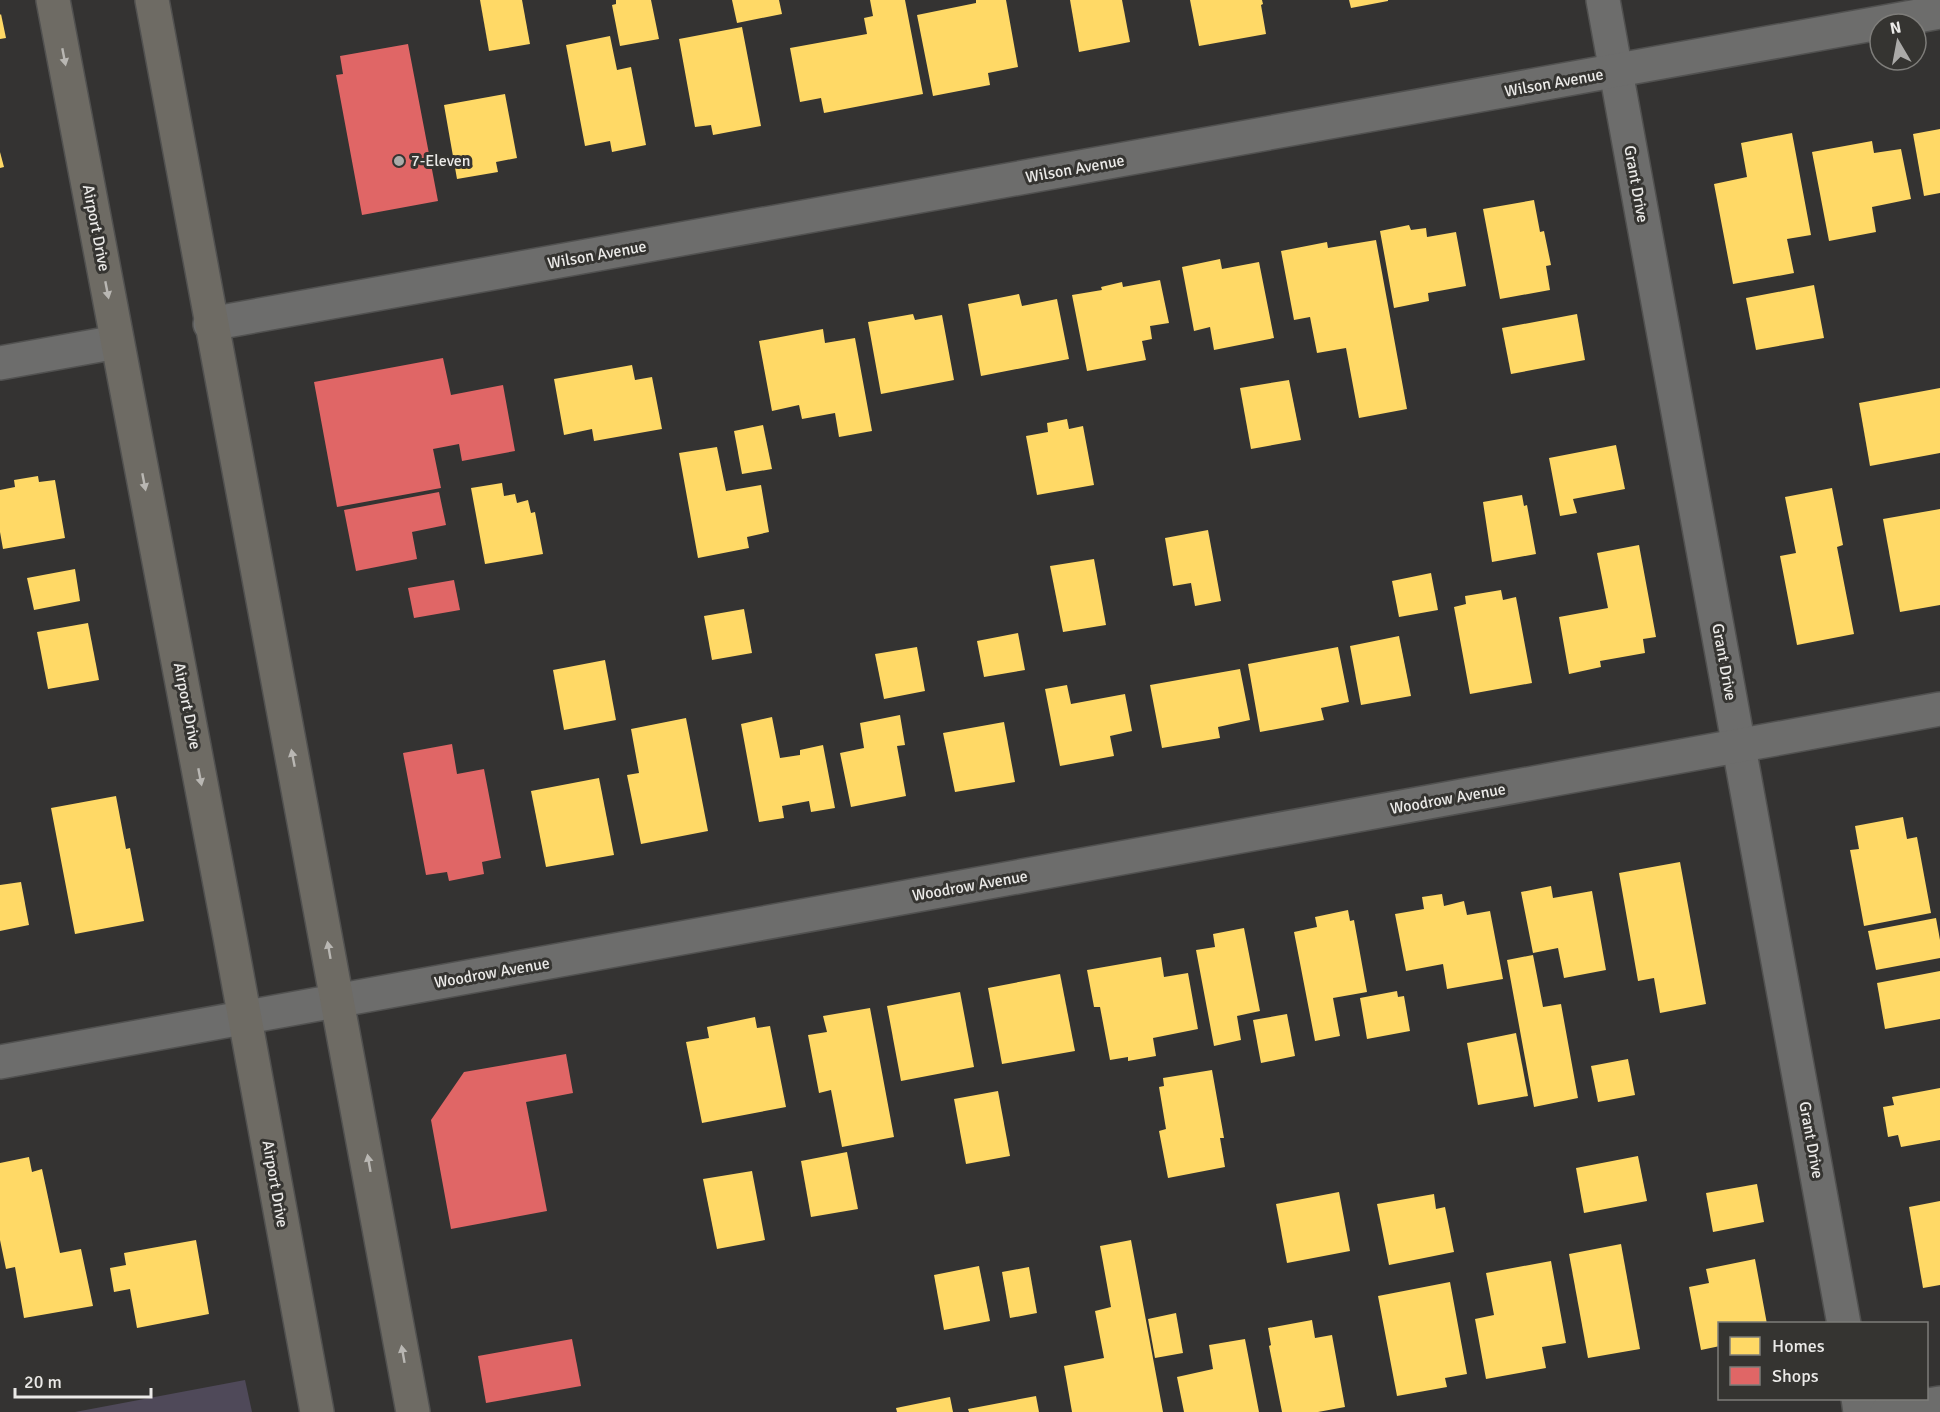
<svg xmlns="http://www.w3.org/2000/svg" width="1940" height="1412" font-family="Signika,sans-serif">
  <rect width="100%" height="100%" fill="#343332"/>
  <path fill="#4f4959" d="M245 1380 252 1412H75Z"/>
  <g fill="#ffd966">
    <path d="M480 0H522L530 44 489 51Z"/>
    <path d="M616 0H651L659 39 620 46 612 5 616 4Z"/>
    <path d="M732 0H779L782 14 737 23Z"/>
    <path d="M870 0H905L923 94 824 113 821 98 800 102 790 48 867 34 864 18 873 16Z"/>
    <path d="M976 0H1006L1018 67 988 73 990 85 933 96 917 15 976 3Z"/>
    <path d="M1070 0H1122L1130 42 1079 52Z"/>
    <path d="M1190 0H1262L1263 4 1261 5 1266 34 1199 46Z"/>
    <path d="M1349 0H1388V1L1351 8Z"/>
    <path d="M1 14 6 38 0 39V15Z"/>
    <path d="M742 27 761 126 713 135 711 125 695 127 679 39Z"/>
    <path d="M610 36 617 70 631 67 646 145 612 152 610 141 585 146 566 45Z"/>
    <path d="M505 94 517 158 496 162 498 172 457 179 444 105Z"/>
    <path d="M1940 129V193L1924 196 1913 134Z"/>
    <path d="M1792 133 1811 235 1787 239 1794 273 1733 284 1714 184 1747 177 1741 143Z"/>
    <path d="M1872 141 1874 153 1901 149 1911 199 1872 207 1876 232 1829 241 1812 152Z"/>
    <path d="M0 152 4 167 0 168Z"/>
    <path d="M1534 200 1540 232 1544 231 1551 265 1546 266 1550 290 1500 299 1483 209Z"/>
    <path d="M1409 225 1411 230 1426 228 1427 237 1456 232 1466 286 1428 293 1429 301 1394 308 1380 231Z"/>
    <path d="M1376 240 1407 409 1359 418 1346 348 1317 353 1310 317 1294 320 1281 251 1327 242 1328 248Z"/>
    <path d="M1220 259 1222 269 1259 262 1274 338 1214 350 1210 327 1194 331 1182 267Z"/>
    <path d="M1160 280 1169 323 1150 326 1152 339 1142 341 1146 360 1087 371 1072 295 1102 290 1101 287 1122 282 1123 287Z"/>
    <path d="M1814 285 1824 338 1756 350 1746 298Z"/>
    <path d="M1019 294 1022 306 1057 299 1069 359 981 376 968 304Z"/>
    <path d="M913 314 915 320 942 315 954 380 881 394 868 322Z"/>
    <path d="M1577 314 1585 360 1511 374 1502 328Z"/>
    <path d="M823 329 825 343 855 338 872 431 839 437 835 413 802 419 799 405 772 411 759 341Z"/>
    <path d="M632 365 635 380 652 377 662 429 594 441 592 429 564 435 554 379Z"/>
    <path d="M1289 380 1301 440 1251 449 1240 388Z"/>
    <path d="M1940 388V453L1870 466 1859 403Z"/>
    <path d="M1067 419 1069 429 1083 426 1094 485 1037 495 1026 436 1048 432 1047 423Z"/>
    <path d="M763 425 772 469 742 474 734 431Z"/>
    <path d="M1616 445 1625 489 1573 499 1577 513 1560 516 1549 458Z"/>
    <path d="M717 447 726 491 761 485 769 532 747 537 749 548 698 558 679 453Z"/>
    <path d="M38 476 39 482 55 480 65 538 3 549 0 532V490L15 487 14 480Z"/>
    <path d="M502 483 504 496 515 494 517 503 528 500 531 513 535 512 543 554 485 564 471 488Z"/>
    <path d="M1832 488 1843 545 1837 547 1854 634 1797 645 1780 556 1796 553 1785 497Z"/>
    <path d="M1522 495 1524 506 1527 505 1536 554 1492 562 1483 502Z"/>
    <path d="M1940 509V605L1900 612 1883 519Z"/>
    <path d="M1208 530 1221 601 1195 606 1191 583 1173 586 1165 538Z"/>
    <path d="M1639 545 1656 637 1643 639 1645 653 1600 661 1601 667 1569 674 1559 617 1608 608 1597 553Z"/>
    <path d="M1094 559 1106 625 1063 632 1050 566Z"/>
    <path d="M75 569 80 601 34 610 27 578Z"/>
    <path d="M1431 573 1438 610 1399 617 1392 581Z"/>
    <path d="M1501 590 1503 600 1516 597 1532 683 1470 694 1454 607 1466 604 1465 596Z"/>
    <path d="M744 609 752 653 712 660 704 616Z"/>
    <path d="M88 623 99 680 48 689 37 632Z"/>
    <path d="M1018 633 1025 670 984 677 977 641Z"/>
    <path d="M1399 636 1411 696 1361 705 1350 646Z"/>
    <path d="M917 647 925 691 884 699 875 654Z"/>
    <path d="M1338 647 1349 702 1321 708 1324 720 1260 732 1248 664Z"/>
    <path d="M605 660 616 720 564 730 553 670Z"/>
    <path d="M1240 669 1250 720 1218 727 1220 738 1162 748 1150 685Z"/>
    <path d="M1067 685 1071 704 1125 694 1132 731 1110 736 1114 756 1060 766 1045 689Z"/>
    <path d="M900 715 905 745 897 746 906 796 851 807 840 753 864 748 860 723Z"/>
    <path d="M772 717 780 758 800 755V750L823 745 835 808 811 812 809 801 782 806 784 818 759 822 741 724Z"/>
    <path d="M686 718 708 831 641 844 627 775 639 773 631 729Z"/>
    <path d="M1004 722 1015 782 955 792 943 733Z"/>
    <path d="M599 778 614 855 546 867 531 791Z"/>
    <path d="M116 796 126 849 130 848 144 921 75 934 51 808Z"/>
    <path d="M1903 817 1907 839 1917 837 1931 913 1864 926 1850 850 1859 849 1855 826Z"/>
    <path d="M1680 862 1706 1004 1660 1013 1654 978 1638 981 1619 873Z"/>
    <path d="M21 882 29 925 0 931V885Z"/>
    <path d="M1551 886 1553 898 1592 891 1606 970 1564 978 1558 948 1533 953 1521 892Z"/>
    <path d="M1442 894 1444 906 1464 901 1467 915 1490 911 1503 979 1447 989 1443 964 1406 971 1395 914 1424 909 1422 897Z"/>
    <path d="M1348 910 1350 921 1354 920 1367 992 1333 998 1340 1036 1315 1041 1294 932 1317 927 1315 917Z"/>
    <path d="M1936 918 1940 940V958L1876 970 1868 931Z"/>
    <path d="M1244 928 1260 1011 1237 1016 1241 1040 1214 1046 1196 950 1215 947 1213 934Z"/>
    <path d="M1533 955 1543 1007 1561 1004 1578 1098 1534 1107 1507 960Z"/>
    <path d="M1161 957 1164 977 1188 973 1198 1029 1153 1038 1156 1056 1128 1061V1057L1110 1060 1100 1007H1094L1087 970Z"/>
    <path d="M1940 971V1019L1885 1029 1877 983Z"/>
    <path d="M1060 974 1075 1051 1002 1064 988 988Z"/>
    <path d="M1397 991 1398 997 1404 996 1410 1031 1367 1039 1360 998Z"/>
    <path d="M960 992 974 1067 901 1081 887 1006Z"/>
    <path d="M870 1008 894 1137 842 1147 831 1090 819 1093 808 1035 827 1032 823 1016Z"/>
    <path d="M1287 1014 1295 1056 1261 1063 1253 1020Z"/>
    <path d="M755 1017 757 1028 770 1026 786 1107 702 1123 686 1042 709 1038 707 1027Z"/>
    <path d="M1516 1033 1528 1096 1478 1105 1467 1043Z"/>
    <path d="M1628 1059 1635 1095 1598 1102 1591 1066Z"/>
    <path d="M1212 1070 1224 1138H1220L1225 1167 1168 1178 1159 1131 1166 1129 1159 1087 1164 1086 1163 1078Z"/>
    <path d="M1940 1088V1140L1901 1147 1898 1135 1888 1137 1883 1107 1894 1105 1892 1097Z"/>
    <path d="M998 1091 1010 1156 966 1164 954 1099Z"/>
    <path d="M847 1152 858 1209 811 1217 801 1161Z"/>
    <path d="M1638 1156 1647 1201 1584 1213 1576 1168Z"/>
    <path d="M29 1157 32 1172 42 1169 60 1253 81 1249 93 1306 24 1318 15 1267 6 1269 0 1240V1163Z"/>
    <path d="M752 1171 765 1240 717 1249 703 1179Z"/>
    <path d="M1757 1184 1764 1222 1713 1232 1706 1193Z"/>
    <path d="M1339 1192 1350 1251 1287 1263 1276 1204Z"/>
    <path d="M1434 1194 1436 1209 1445 1207 1454 1252 1389 1265 1377 1204Z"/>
    <path d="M1940 1201V1285L1923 1288 1909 1207Z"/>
    <path d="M196 1240 209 1314 137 1328 130 1289 114 1292 110 1268 126 1265 124 1253Z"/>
    <path d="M1131 1240 1163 1412H1072L1064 1366 1104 1358 1095 1311 1111 1307 1100 1246Z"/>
    <path d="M1621 1244 1640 1349 1588 1358 1569 1254Z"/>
    <path d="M1755 1259 1767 1324H1720V1346L1701 1350 1689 1287 1709 1283 1706 1269Z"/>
    <path d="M1551 1261 1566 1343 1542 1347 1546 1368 1486 1379 1475 1319 1494 1315 1486 1273Z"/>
    <path d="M979 1266 990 1321 944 1330 934 1275Z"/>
    <path d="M1029 1267 1037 1313 1010 1318 1002 1272Z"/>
    <path d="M1450 1282 1467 1374 1445 1378 1447 1387 1397 1396 1378 1296Z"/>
    <path d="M1176 1313 1183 1353 1155 1358 1148 1319Z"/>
    <path d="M1312 1320 1315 1338 1332 1335 1345 1407 1318 1412H1282L1269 1346 1271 1345 1268 1328Z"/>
    <path d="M1245 1339 1259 1412H1184L1177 1377 1213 1369 1209 1345Z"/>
    <path d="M1036 1396 1039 1412H969L968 1409Z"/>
    <path d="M950 1397 953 1412H897L896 1408Z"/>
  </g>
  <g fill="#e06666">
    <path d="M408 44 438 201 362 215 336 75 343 74 340 56Z"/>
    <path d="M443 358 451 395 503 385 515 451 462 461 459 444 433 449 441 488 337 507 314 382Z"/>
    <path d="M439 492 446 525 412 532 417 559 356 571 344 510Z"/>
    <path d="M454 580 460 610 414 618 408 588Z"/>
    <path d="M452 744 457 774 484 769 501 858 482 862 484 874 449 881 447 872 426 875 403 753Z"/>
    <path d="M566 1054 573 1093 526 1102 547 1211 451 1229 431 1120 464 1072Z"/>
    <path d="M572 1339 581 1386 486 1403 478 1356Z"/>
  </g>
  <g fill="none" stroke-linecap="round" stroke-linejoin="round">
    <g stroke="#515150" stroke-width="36">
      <g id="minor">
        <path d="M1603 0 1844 1324"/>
        <path d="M210 324 1940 12"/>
        <path d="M0 363 117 342"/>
        <path d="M0 1062 1940 709"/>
        <path d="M1858 1398 1860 1412"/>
        <path d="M1887 1412 1940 1403"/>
      </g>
    </g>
    <g stroke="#515150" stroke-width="36">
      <g id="major">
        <path d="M53 0 230 937 317 1412"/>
        <path d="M152 0C237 471 330 941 413 1412"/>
      </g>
    </g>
    <use href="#minor" stroke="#6d6d6c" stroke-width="33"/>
    <use href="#major" stroke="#6e6b64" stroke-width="33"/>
  </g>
  <defs><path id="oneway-solid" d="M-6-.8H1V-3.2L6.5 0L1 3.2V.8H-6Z" transform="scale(1.5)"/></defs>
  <g fill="#b9b7b3">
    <use href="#oneway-solid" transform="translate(64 57) rotate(79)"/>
    <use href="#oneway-solid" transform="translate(107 290) rotate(79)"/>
    <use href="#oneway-solid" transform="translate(144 482) rotate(79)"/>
    <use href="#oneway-solid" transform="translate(293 758) rotate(-101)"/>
    <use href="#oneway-solid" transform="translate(200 777) rotate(79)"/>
    <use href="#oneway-solid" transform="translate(329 950) rotate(-100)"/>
    <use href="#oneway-solid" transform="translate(369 1163) rotate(-100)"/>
    <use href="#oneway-solid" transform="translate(403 1354) rotate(-100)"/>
  </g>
  <circle fill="#abaaa8" stroke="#353431" stroke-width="2" cx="399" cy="161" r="6"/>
  <g text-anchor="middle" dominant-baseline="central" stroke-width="6" stroke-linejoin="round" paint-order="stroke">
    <g font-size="16" fill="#ebeae8" stroke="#353431">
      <text transform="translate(1554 83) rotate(-10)">Wilson Avenue</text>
      <text transform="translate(1075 169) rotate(-10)">Wilson Avenue</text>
      <text transform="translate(1636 184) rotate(80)">Grant Drive</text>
      <text transform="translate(96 228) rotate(79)">Airport Drive</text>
      <text transform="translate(597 255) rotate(-10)">Wilson Avenue</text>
      <text transform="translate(1724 662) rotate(80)">Grant Drive</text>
      <text transform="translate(187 706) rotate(79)">Airport Drive</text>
      <text transform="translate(1448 799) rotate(-10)">Woodrow Avenue</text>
      <text transform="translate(970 886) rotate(-10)">Woodrow Avenue</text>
      <text transform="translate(492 973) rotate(-10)">Woodrow Avenue</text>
      <text transform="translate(1811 1140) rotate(80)">Grant Drive</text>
      <text transform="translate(275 1184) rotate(80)">Airport Drive</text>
    </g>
    <g font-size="16" fill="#ebeae8" stroke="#353431" text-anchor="start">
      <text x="411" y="161">7-Eleven</text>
    </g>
  </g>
  <rect x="1718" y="1322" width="210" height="78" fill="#353431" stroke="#7e7d7a" stroke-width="1.5"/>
  <rect x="1730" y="1337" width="30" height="18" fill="#ffd966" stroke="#7e7d7a" stroke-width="1.5"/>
  <text x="1772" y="1352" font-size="18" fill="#ebeae8">Homes</text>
  <rect x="1730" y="1367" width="30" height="18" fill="#e06666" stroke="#7e7d7a" stroke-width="1.5"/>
  <text x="1772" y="1382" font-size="18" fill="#ebeae8">Shops</text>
  <g transform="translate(1898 42) rotate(350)"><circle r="28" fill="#353431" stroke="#7e7d7a" stroke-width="1.5"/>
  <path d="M0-4.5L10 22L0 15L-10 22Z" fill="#abaaa8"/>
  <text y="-9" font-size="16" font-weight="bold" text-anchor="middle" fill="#ebeae8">N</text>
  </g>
  <path d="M15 1388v9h136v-9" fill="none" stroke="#ebeae8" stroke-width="3"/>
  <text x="24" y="1388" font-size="18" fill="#ebeae8" stroke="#353431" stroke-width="4.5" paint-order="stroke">20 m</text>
</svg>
